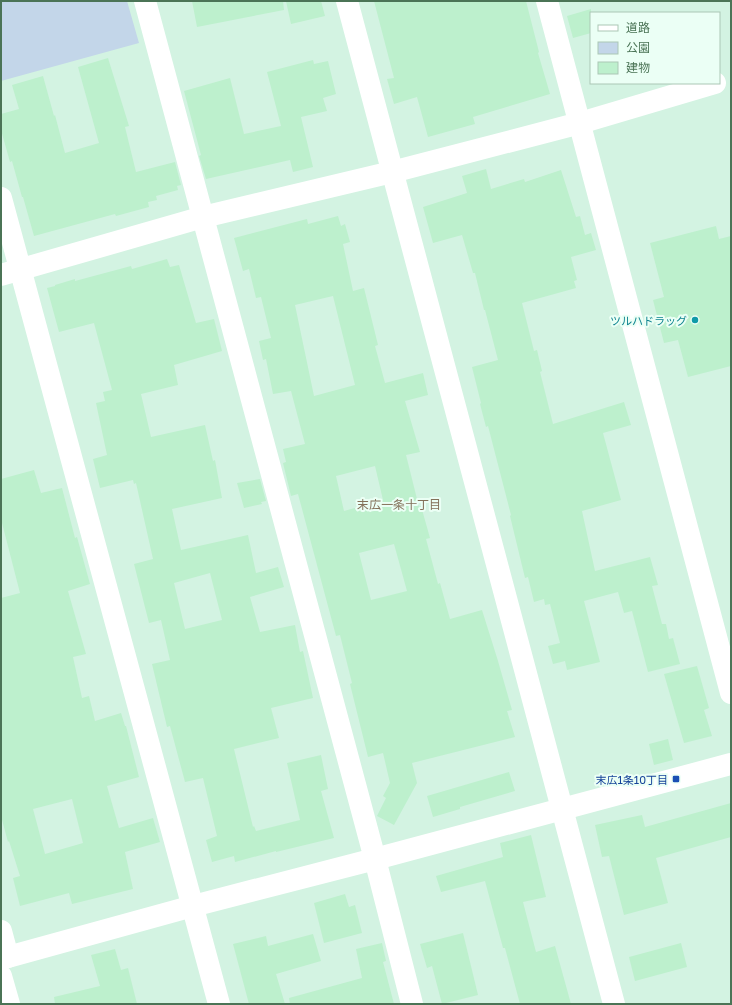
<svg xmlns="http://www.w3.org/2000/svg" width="732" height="1005" font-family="'Golos Text','Noto Sans JP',sans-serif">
  <rect width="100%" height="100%" fill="#e5fcf1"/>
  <path fill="#d3f3e2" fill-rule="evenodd" d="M1 1H731V1004H1ZM591 13H719V83H591Z"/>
  <path fill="#c3d6e9" d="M1 1H127L139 43 1 81Z"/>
  <g fill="#bdf0cd" fill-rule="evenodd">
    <path d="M192 1H283L284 10 197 27Z"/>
    <path d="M286 1H321L325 16 291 24Z"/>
    <path d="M374 1H526L539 52 538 53 550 94 473 117 475 124 428 137 417 97 394 104 387 79 394 78Z"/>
    <path d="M591 9V33L573 38 567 16Z"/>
    <path d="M108 58 129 126 125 127 136 172 175 162 181 185 177 186 178 190 156 196 157 200 148 202 149 207 116 216 115 214 34 236 23 197H22L12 161 10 162 1 130V114L19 109 12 85 43 76 54 116 55 115 65 153 99 143 78 67Z"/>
    <path d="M313 60 314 64 328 61 336 94 323 98 327 111 301 117 313 167 293 172 290 160 206 179 199 156 201 155 184 91 230 78 244 134 281 126 267 72Z"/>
    <path d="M486 169 491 189 524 179 525 182 561 170 576 217 580 216 585 235 591 233 596 250 571 257 577 280 574 281 576 288 522 303 534 351 537 350 542 371 540 372 553 424 624 402 631 425 603 433 621 500 582 511 595 571 650 557 658 585 652 586 662 624H666L669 639 673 638 680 664 648 672 632 611 624 613 618 592 584 601 600 662 567 670 565 661 553 664 548 646 560 643 550 604 545 605 544 599 534 602 528 577 525 578 510 516 511 515 488 426 486 427 480 404 481 403 472 367 498 360 485 310H484L475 273H473L462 235 433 243 423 207 467 193 462 176Z"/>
    <path d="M338 216 341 226 345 224 350 242 343 244 353 291 364 288 378 345 375 346 385 383 423 373 428 395 405 401 420 452 406 455 419 507 421 506 430 538 426 539 438 584 440 583 450 619 482 610 498 661 512 710 507 711 515 737 412 763 417 783 394 825 377 816 386 798 383 796 390 783 383 753 368 757 350 684 352 683 340 635 336 636 298 494 291 496 283 463 286 462 283 449 305 444 291 391 273 394 266 359 263 360 259 341 271 338 261 297 256 298 249 269 243 271 234 238 307 219 308 224ZM333 296 355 385 314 396 295 305ZM375 466 383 500 344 511 336 476ZM394 544 407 591 371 600 359 553Z"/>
    <path d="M716 226 719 239 731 236V366L688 377 678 340 664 343 653 300 664 297 650 243Z"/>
    <path d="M167 259 170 267 179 265 196 323 214 319 222 351 174 365 178 385 141 394 151 437 205 425 213 461 215 460 222 498 172 509 181 550 248 535 256 573 278 567 284 587 250 597 260 632 295 625 300 652 303 651 313 698 271 708 279 738 234 749 253 827 254 826 256 831 300 820 287 763 321 755 328 789 321 791 334 838 276 852V851L235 862 234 856 212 862 206 840 217 836 203 778 185 782 170 726 167 727 152 664 170 660 161 620 149 623 134 564 153 559 136 483 134 484 133 480 100 488 93 459 107 455 96 403 105 401 103 392 112 390 94 323 59 332 47 288 55 286V285L75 279V281L131 266 132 269ZM210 573 222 620 185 629 174 583Z"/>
    <path d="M34 470 41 493 62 488 75 538 77 537 90 584 68 591 86 654 73 657 82 698 89 696 95 721 121 713 125 726H126L139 777 107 786 119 828 153 818 160 842 125 852 133 889 72 904 69 893 20 906 13 878 20 876 9 841 8 842 1 816V598L20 593 1 519V479ZM72 799 83 843 45 854 33 809Z"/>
    <path d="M260 479 266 501 261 502 262 504 244 508 237 483Z"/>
    <path d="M697 666 709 708 704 710 712 736 684 743 664 674Z"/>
    <path d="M668 739 673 760 654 765 649 744Z"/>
    <path d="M509 772 515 791 460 807V809L433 817 427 796Z"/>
    <path d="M731 803V837L656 858 668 903 624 915 609 856 602 857 595 825 642 815 645 827Z"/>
    <path d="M531 835 546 897 523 902 536 952 555 946 571 1004H520L505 948H503L485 881 441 892 436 876 503 857 500 843Z"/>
    <path d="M345 894 349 907 355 905 362 933 324 943 314 903Z"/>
    <path d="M463 933 478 995 442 1004 432 966 427 968 420 944Z"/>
    <path d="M313 934 321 961 276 974 285 1004H249L233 944 266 936 268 946Z"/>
    <path d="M382 943 386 961 383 962 394 1004H290L289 998 362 978 356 949Z"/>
    <path d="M681 943 687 967 635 981 629 957Z"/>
    <path d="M115 949 121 970 128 968 137 1004H55L54 997 100 986 91 955Z"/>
  </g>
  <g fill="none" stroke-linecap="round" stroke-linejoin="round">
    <g stroke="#fff" stroke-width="22">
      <path d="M145 1 375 859 412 1004"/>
      <path d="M347 1 614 1004"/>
      <path d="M547 1 731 693"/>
      <path d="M1 198 219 1004"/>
      <path d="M1 275 203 217 392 172 580 123 715 83"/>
      <path d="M1 931 8 957"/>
      <path d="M1 959 193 906 375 859 731 764"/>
      <path d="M1 976 9 1004"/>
    </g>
  </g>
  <circle fill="#0f9aa8" stroke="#ebfff5" stroke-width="1.5" cx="695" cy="320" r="4"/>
  <rect fill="#1a4fb4" stroke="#ebfff5" stroke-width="1.5" x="672" y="775" width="8" height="8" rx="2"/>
  <g text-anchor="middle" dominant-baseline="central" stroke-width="4" stroke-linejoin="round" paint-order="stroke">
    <g font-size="11" fill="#0d838f" stroke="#ebfff5" text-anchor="end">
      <text x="687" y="320">ツルハドラッグ</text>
    </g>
    <g font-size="11" fill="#164399" stroke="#ebfff5" text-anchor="end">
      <text x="668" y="779">末広1条10丁目</text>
    </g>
    <g font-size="12" fill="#837159" stroke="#ebfff5">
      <text x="399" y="504">末広一条十丁目</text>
    </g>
  </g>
  <rect width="732" height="1005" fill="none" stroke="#4b7456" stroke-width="4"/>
  <rect x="590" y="12" width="130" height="72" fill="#ebfff5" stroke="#abc7b5"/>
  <rect x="598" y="25" width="20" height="6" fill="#ffffff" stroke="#abc7b5"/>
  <text x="626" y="32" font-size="12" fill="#4b7456">道路</text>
  <rect x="598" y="42" width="20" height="12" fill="#c3d6e9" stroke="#abc7b5"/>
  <text x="626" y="52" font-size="12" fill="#4b7456">公園</text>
  <rect x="598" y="62" width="20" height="12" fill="#bdf0cd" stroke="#abc7b5"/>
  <text x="626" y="72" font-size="12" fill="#4b7456">建物</text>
</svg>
